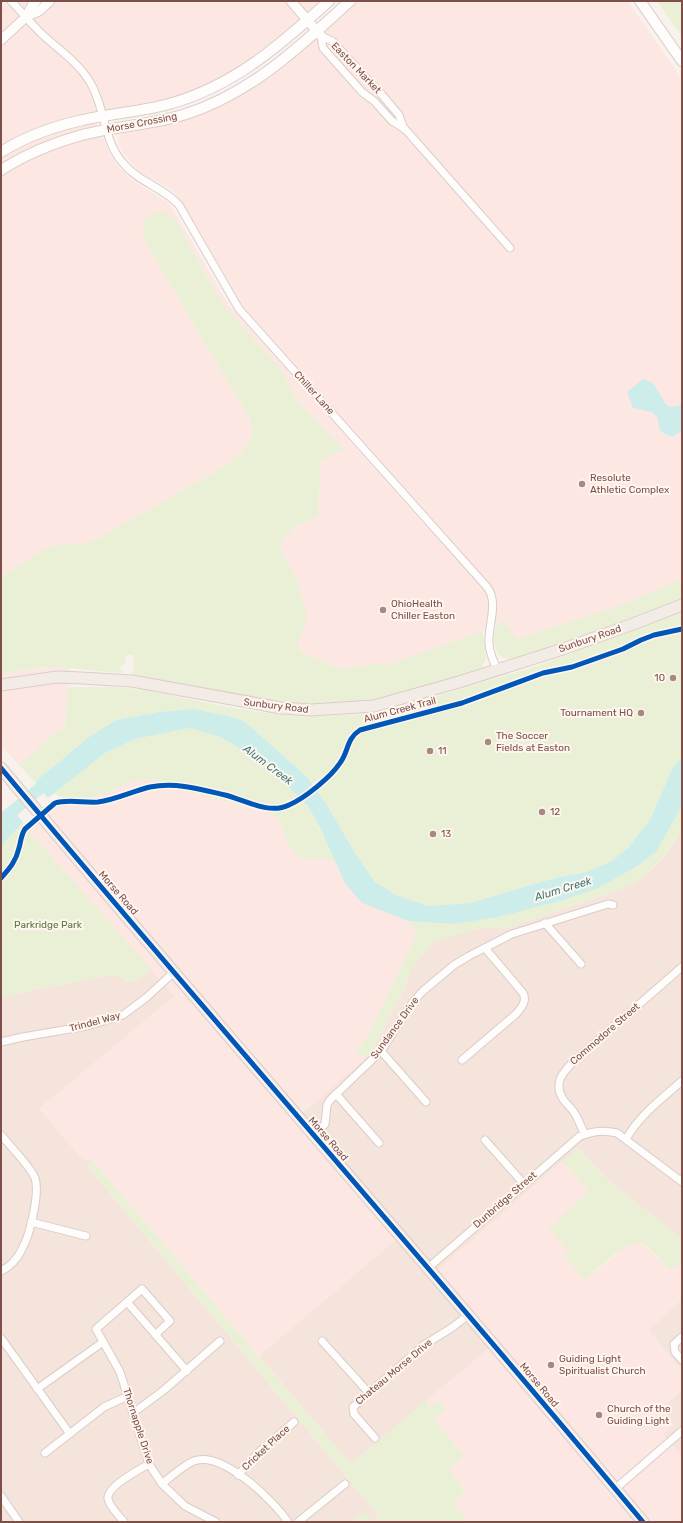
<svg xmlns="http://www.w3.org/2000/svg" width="683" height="1523" font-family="Rubik,sans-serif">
  <rect width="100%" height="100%" fill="#f9f2ec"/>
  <g fill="#f4e4db">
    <path d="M682 830V1239L607 1179 578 1148 431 1276 492 1346 353 1462 348 1461 259 1356 399 1237 297 1118 370 1054 405 987 411 969 434 941 480 928H507L615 891 635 883 646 875 664 857Z"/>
    <path d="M152 970 175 996 39 1109 93 1161 88 1167 379 1516 372 1522 364 1512 351 1522H1V997L110 975 118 976 127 982 136 980Z"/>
    <path d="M682 1299V1370L648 1330Z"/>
    <path d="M682 1390V1456L662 1434 661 1409Z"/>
  </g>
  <g fill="#fce7e3">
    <path d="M1 1H322L277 41 239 69 198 90 173 99 138 108 92 114 110 153 118 166 132 180 170 204 228 304 423 523 430 516 243 306 195 223 174 192 167 187 144 175 132 164 123 153 118 144 119 137 123 132 164 125 189 117 215 107 237 97 273 73 356 1H628L682 79V579L622 605 518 639 498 623 495 628 459 639 391 664H370L340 669 300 651 297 645 306 624 298 582 281 551V542L296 526 318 517 321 461 344 449 297 401 280 368 226 308 216 293 177 222 146 243 249 418 253 431 250 441 241 453 215 472 95 540 81 544 56 545 45 549 1 576Z"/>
    <path d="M53 667 70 668 65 729 59 730 19 765 1 745V674L38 668Z"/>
    <path d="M153 779 185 791 272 813 279 821 290 847 298 858 336 861 346 885 362 903 408 921 417 933 369 1034 357 1049 364 1056 370 1054 297 1118 399 1237 259 1356 93 1161 82 1159 39 1109 174 996 29 831 64 799 93 798 133 781Z"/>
    <path d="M562 1161 589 1191 568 1251 585 1280 625 1247 637 1243 645 1246 669 1269 680 1264 682 1266V1299L648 1330 682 1370V1390L661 1409 674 1425 662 1435 682 1456V1522H469L454 1504 465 1490 449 1470 464 1456 434 1419 445 1409 429 1406 426 1401 492 1346 431 1276Z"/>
  </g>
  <g fill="#eaf0d5">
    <path d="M657 1H682V37Z"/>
    <path d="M160 211 168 213 177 222 216 293 226 308 280 368 297 401 344 449 321 461 318 517 296 526 281 542V551L298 582 306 610V624L297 645 300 651 340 669 370 664H391L459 639 483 631C483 646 492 661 477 671L377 701 305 707 300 704 242 696 134 675 132 673 134 667 133 655H126L125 664 119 667 123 671 121 673 53 667 38 668 1 674V576L45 549 56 545 81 544 95 540 215 472 241 453 250 441 253 431 249 418 146 243 143 233V222L153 213Z"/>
    <path d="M682 579V602L648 615 515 659C510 659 506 659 502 657 491 649 492 628 501 620L518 639 622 605Z"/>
    <path d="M682 611V757L672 769 651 818 628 848 612 861 587 872 555 878 470 903 428 906 396 895 375 882 355 853 325 802 317 791 333 777 345 759 343 747 337 762 330 772 312 784 306 777 244 721 228 716 193 709 159 712 116 720 89 737 35 782 19 765 59 730 65 729 68 687H116L145 690 233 708 274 714 305 717 375 713 404 706 540 665Z"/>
    <path d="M190 728 220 737 260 760 308 806 336 861 298 858 290 847 279 821 272 813 185 791 153 779 133 781 93 798 64 799 54 793 105 753 135 739Z"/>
    <path d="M682 806V830L664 856 646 875 635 883 615 891 507 928H480L434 941 411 969 405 987 370 1054 364 1056 359 1055 357 1049 369 1034 417 933 408 921 453 924 598 888 636 867 656 852Z"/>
    <path d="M23 822 29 831 152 970 136 980 127 982 118 976 110 975 1 997V828Z"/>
    <path d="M578 1148 607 1179 682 1239V1266L680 1265 669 1269C662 1262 652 1250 644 1245 628 1237 597 1270 585 1280L564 1256 568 1251 549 1229 589 1191 562 1161Z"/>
    <path d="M93 1161 348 1461 353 1462 426 1401 429 1406 439 1401 446 1409 434 1419 464 1456 449 1470 465 1490 454 1504 469 1522H351L364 1511 372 1522 379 1516 88 1167Z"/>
  </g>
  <g fill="#ccede9">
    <path d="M643 379 653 383 665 403 670 407 682 405 681 431 672 437C661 433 658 430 658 418L652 412 633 408 627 392Z"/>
    <path d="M193 709 228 716 244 721 307 777 325 802 355 853 375 882 396 895 428 906 470 903 555 878 587 872 612 861 628 848 651 818 672 769 682 757V806L656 852 636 867 598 888 563 900 498 917 453 924 408 921 362 903 346 885 321 830 308 806 260 760 220 737 190 728 135 739 105 753 48 798 35 782 89 737 116 720 159 712Z"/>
    <path d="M9 806 23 822 1 846V813Z"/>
  </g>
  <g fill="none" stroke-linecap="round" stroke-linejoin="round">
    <path stroke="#ccede9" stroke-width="12" d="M1 821 52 778"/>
    <g stroke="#d8cdc9" stroke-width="9">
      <g id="minor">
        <path d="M11 1C22 12 31 24 43 35 59 50 78 62 90 82 105 106 103 141 123 163 138 182 163 187 179 205L239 309 487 587C499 603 488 624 489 643 489 652 494 662 497 670"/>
        <path d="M321 36 323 48 362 92 374 101 392 121 405 129 510 248"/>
        <path d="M321 36 332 41 382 95 399 115 404 129"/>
        <path d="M545 923 581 964"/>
        <path d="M1 1042 23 1037 87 1026 123 1015 147 997 174 972"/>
        <path d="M381 1051 426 1102"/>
        <path d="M462 1060 516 1014C522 1007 527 1001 523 993L485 948"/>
        <path d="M336 1094 379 1143"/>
        <path d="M585 1134C581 1128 579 1120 575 1114 572 1108 566 1104 563 1099 553 1083 563 1072 574 1061L682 967"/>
        <path d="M1 1135C10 1146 30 1166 35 1178 40 1193 30 1235 22 1249 18 1258 10 1267 1 1271"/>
        <path d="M314 1136 325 1124 327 1105 330 1100 381 1051 413 1002 423 991 454 965 469 956 512 934 608 904 613 905"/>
        <path d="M626 1139C640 1115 661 1099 682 1081"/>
        <path d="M485 1140 524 1184"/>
        <path d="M31 1222 86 1236"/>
        <path d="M428 1268 580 1136C594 1131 603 1130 617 1133L682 1182"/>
        <path d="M127 1302 187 1371"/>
        <path d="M156 1334 170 1321 142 1289 96 1329 120 1372 149 1464 162 1484 185 1506 216 1522"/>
        <path d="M682 1337 674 1344 675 1352 682 1360"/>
        <path d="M1 1338 70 1434"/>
        <path d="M322 1341 369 1393"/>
        <path d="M37 1389 103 1342"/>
        <path d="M133 1413 164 1390 220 1341"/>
        <path d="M375 1438 354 1414 353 1407 424 1345 453 1327 468 1315"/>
        <path d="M45 1453 104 1407 128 1396"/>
        <path d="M238 1475 259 1452 294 1422"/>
        <path d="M162 1484C169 1478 186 1464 194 1461 222 1450 274 1501 288 1522"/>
        <path d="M615 1489 682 1431"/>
        <path d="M1 1496 19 1522"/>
        <path d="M124 1522C119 1516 110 1507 108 1499 106 1487 140 1469 149 1464"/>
        <path d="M298 1522 345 1484"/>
      </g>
    </g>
    <g stroke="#d8cdc9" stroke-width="11">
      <g id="tertiary">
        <path d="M291 1 321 36"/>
        <path d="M26 17 33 4 36 1"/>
        <path d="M1 40 26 17 39 11 50 1"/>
      </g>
    </g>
    <g stroke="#daceca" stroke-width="12">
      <g id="secondary">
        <path d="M640 1 682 61"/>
        <path d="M1 152C25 137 55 126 83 120 111 113 141 112 169 104 234 86 280 45 329 1"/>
        <path d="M1 170C26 154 53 143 82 135 116 126 152 125 186 114 252 93 300 46 350 1"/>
      </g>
    </g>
    <g stroke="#dbcdc9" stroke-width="13">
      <g id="primary">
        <path d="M1 685 57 677 81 678 132 681 281 708 311 710 374 706 459 682 563 649 633 624 682 605"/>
        <path d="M1 768C212 1021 432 1268 643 1522"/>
      </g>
    </g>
    <use href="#minor" stroke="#fefdfc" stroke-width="7"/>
    <use href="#tertiary" stroke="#fefdfc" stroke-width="9"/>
    <use href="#secondary" stroke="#fefdfc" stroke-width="10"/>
    <use href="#primary" stroke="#f3ece6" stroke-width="11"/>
    <g stroke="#fff6f0" stroke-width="8">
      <g id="cycleway">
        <path d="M1 768C212 1021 432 1268 643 1522"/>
        <path d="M1 878C10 868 16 861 19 848 21 841 21 835 25 829L55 803C67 799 84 803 98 802 115 800 133 791 150 787 176 782 200 789 225 795 245 800 269 815 289 805 305 798 331 777 340 763 349 751 346 739 360 730L462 703 543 673 572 667 623 649 641 640 654 635 682 629"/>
      </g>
    </g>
    <use href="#cycleway" stroke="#0057b8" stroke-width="5"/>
  </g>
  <g fill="#a88981" stroke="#fff6f0" stroke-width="1.5">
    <circle cx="582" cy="484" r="4"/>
    <circle cx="383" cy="610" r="4"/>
    <circle cx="673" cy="678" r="4"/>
    <circle cx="641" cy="713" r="4"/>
    <circle cx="488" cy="742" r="4"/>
    <circle cx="430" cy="751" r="4"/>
    <circle cx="542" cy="812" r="4"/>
    <circle cx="433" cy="834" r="4"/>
    <circle cx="551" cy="1365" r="4"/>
    <circle cx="599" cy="1415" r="4"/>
  </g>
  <g text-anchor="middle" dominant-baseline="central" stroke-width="4" stroke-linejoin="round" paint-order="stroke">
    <g font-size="10" fill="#7c5048" stroke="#fff6f0">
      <text transform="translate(356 68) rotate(46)">Easton Market</text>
      <text transform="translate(142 123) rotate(-11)">Morse Crossing</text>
      <text transform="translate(314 393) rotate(48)">Chiller Lane</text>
      <text transform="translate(590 639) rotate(-19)">Sunbury Road</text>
      <text transform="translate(276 706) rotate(7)">Sunbury Road</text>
      <text transform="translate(400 710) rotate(-15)">Alum Creek Trail</text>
      <text transform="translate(118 893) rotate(49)">Morse Road</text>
      <text transform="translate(95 1022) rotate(-15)">Trindel Way</text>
      <text transform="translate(395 1028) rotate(-54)">Sundance Drive</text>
      <text transform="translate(605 1034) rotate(-41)">Commodore Street</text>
      <text transform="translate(328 1139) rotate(49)">Morse Road</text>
      <text transform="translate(505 1200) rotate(-41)">Dunbridge Street</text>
      <text transform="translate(394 1372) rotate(-40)">Chateau Morse Drive</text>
      <text transform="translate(539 1385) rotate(50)">Morse Road</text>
      <text transform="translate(138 1426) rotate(72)">Thornapple Drive</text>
      <text transform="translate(266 1448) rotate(-43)">Cricket Place</text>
    </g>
    <g font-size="10" fill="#7c5048" stroke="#fff6f0" text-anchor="start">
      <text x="590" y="478">Resolute<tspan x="590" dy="12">Athletic Complex</tspan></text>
      <text x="391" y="604">OhioHealth<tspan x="391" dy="12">Chiller Easton</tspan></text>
      <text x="665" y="678" text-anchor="end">10</text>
      <text x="633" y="713" text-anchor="end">Tournament HQ</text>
      <text x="496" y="736">The Soccer<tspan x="496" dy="12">Fields at Easton</tspan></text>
      <text x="438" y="751">11</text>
      <text x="550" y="812">12</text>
      <text x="441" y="834">13</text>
      <text x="559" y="1359">Guiding Light<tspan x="559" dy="12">Spiritualist Church</tspan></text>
      <text x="607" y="1409">Church of the<tspan x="607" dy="12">Guiding Light</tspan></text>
    </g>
    <g font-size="10" fill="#577639" stroke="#fff6f0">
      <text x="48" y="925">Parkridge Park</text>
    </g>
    <g font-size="11" font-style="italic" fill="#377b78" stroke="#fff6f0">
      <text transform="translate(268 765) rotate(37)">Alum Creek</text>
      <text transform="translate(563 889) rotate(-17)">Alum Creek</text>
    </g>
  </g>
  <rect width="683" height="1523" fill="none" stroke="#7c5048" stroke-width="4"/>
</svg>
